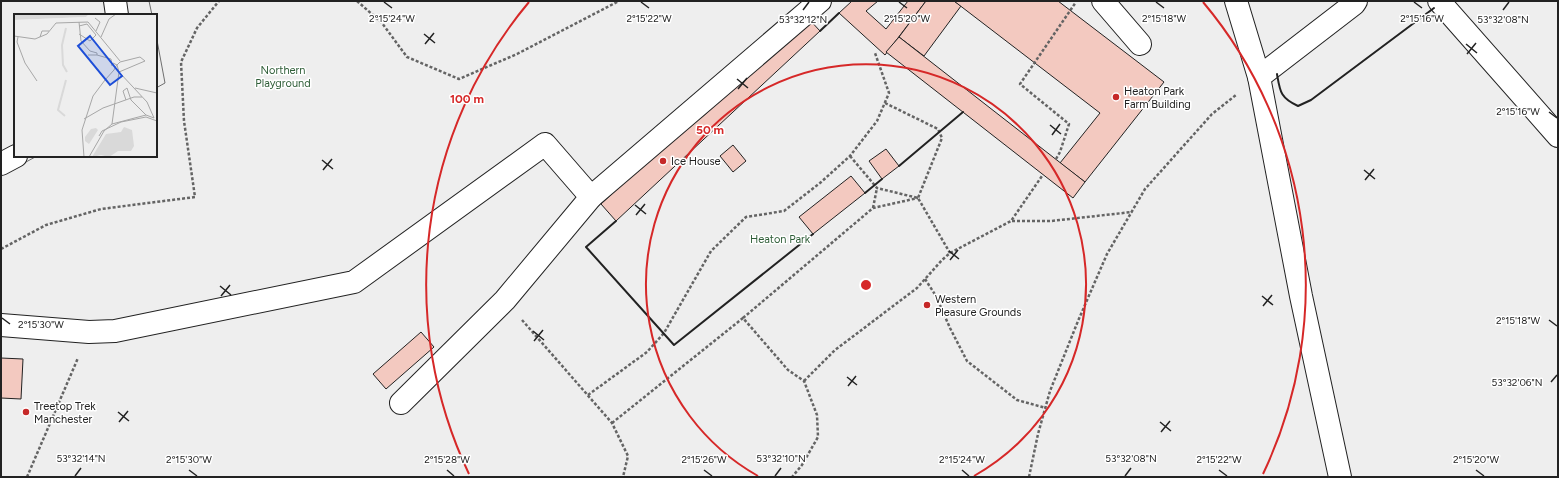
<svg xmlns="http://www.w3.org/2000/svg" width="1559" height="478" font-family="Figtree,sans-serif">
  <rect width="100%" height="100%" fill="#fff"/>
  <path fill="#eee" stroke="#6f6f6f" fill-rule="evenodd" d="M1 1H1558V477H1ZM15 15H156V156H15Z"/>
  <g fill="#ededed" stroke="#6f6f6f">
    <path d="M1 1H149L152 15H15V156H37L2 175H1Z"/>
    <path d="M156 35 165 83 156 88Z"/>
  </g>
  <g fill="#f3c9c0" stroke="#222">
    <path d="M852 1H878L866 11 886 29 908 1H926L885 55 839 13Z"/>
    <path d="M926 1H954L961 6 924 56 899 37Z"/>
    <path d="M954 1H1058L1164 82 1085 182 1060 163 1100 113Z"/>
    <path d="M808 18 820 31 616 221 601 204 697 115 701 118Z"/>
    <path d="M899 37 1085 182 1073 198 886 52Z"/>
    <path d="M733 145 746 161 733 172 720 156Z"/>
    <path d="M886 149 899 166 882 179 869 161Z"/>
    <path d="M851 176 865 193 813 234 799 217Z"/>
    <path d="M421 332 434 347 386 389 373 374Z"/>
    <path d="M1 358 23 359 21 399 1 398Z"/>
  </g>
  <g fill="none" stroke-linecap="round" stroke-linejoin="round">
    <g stroke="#222" stroke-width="24">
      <g id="minor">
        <path d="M115 1 117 15"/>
        <path d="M1103 1 1140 44"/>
        <path d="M1236 1 1259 77 1301 296 1340 477"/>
        <path d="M1439 1 1558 136"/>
        <path d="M1259 77 1354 4 1356 1"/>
        <path d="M1 164 16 156"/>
        <path d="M591 197 820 1"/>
        <path d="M1 325 89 332 115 331 354 282 545 144 591 197 505 300 401 403"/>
      </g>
    </g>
    <g stroke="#646464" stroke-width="2.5" stroke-dasharray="3 2" stroke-linecap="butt">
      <path d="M357 1 382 23 407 57 459 79 517 54 619 1"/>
      <path d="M885 103 938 129 942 138 918 198"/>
      <path d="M850 156 877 188 918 198 950 253"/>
      <path d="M1056 159 1060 152 1069 124 1020 84 1076 2"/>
      <path d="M873 208 877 188"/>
      <path d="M1012 221H1051L1132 212"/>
      <path d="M1 249 46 225 101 209 195 197 184 121 181 62 197 28 219 1"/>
      <path d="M925 279 936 296 950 328 967 361 1017 400 1046 408"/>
      <path d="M743 318 873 208 918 198"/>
      <path d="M522 320 612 423 628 456 623 477"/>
      <path d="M804 381 835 350 917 288 942 260 950 253 1011 221 1042 176"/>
      <path d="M588 395 647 352 664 333 711 251 746 217 784 211 820 183 850 156 877 121 889 93 875 53"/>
      <path d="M612 423 743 318 788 370 804 381 817 415 818 437 802 465 792 477"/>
      <path d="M27 477 78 358"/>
      <path d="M1029 477 1038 434 1050 391 1078 321 1107 254 1145 189 1212 114 1236 95"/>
    </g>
    <use href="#minor" stroke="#fff" stroke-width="22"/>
    <g stroke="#222" stroke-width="2">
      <path d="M820 31 839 13"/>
      <path d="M1277 74C1280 91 1280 98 1298 106L1311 100 1434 8"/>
      <path d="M899 166 963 112"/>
      <path d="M865 193 882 179"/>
      <path d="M616 221 586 247 674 345 813 234"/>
    </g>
  </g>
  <path fill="none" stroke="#222" stroke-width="1.5" d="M384 2 392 8M641 2 649 8M899 2 907 8M1156 2 1164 8M1414 2 1422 8M803 10 809 2M1503 10 1509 2M424 34 435 43M425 44 434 33M1466 44 1477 53M1467 54 1476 43M737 79 748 88M738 89 747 78M1549 112 1557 118M1050 125 1061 134M1052 135 1060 124M322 160 333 169M323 170 332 159M1364 170 1375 179M1365 180 1374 169M635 205 646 214M636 215 645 204M949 251 959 259M950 260 958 250M220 286 231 295M221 296 230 285M1262 296 1273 305M1263 306 1272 295M2 318 10 324M1549 320 1557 326M533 331 544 340M534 341 543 330M847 377 857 385M1551 382 1557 375M848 386 856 376M118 412 129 421M119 422 128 411M1160 422 1171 431M1161 432 1170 421M189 470 197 476M447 470 454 476M704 470 712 476M962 470 969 476M1219 470 1227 476M1476 470 1484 476M75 476 81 468M775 476 781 468M1125 476 1131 468"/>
  <g fill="none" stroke="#d62828" stroke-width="2">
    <path d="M758 476A220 220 0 1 1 974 476"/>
    <path d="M469 474A440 440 0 0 1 529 2M1203 2A440 440 0 0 1 1263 474"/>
  </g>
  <g fill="#c62828" stroke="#fff" stroke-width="1.5">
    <circle cx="1116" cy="97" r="4"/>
    <circle cx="663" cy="161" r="4"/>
    <circle cx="927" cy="305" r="4"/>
    <circle cx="26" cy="412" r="4"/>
  </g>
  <g text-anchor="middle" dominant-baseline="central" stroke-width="3" stroke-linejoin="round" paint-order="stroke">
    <g font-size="11" fill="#2f5e38" stroke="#fff">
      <text x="283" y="70">Northern<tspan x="283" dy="13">Playground</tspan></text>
      <text x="780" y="239">Heaton Park</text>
    </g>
    <g font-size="11" fill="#222" stroke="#fff" text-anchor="start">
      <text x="1124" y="91">Heaton Park<tspan x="1124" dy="13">Farm Building</tspan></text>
      <text x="671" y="161">Ice House</text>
      <text x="935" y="299">Western<tspan x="935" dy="13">Pleasure Grounds</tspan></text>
      <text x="34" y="406">Treetop Trek<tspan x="34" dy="13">Manchester</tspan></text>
    </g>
  </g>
  <g transform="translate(14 14)">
    <rect width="143" height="143" fill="#fff"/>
    <path d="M75 0H143V143H0V6L72 3Z" fill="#eee"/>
    <path d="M0 0H75L72 3 0 6ZM110 113 118 116 120 132 117 137H104L95 143 87 141 78 143 92 120 107 118ZM82 114 84 116 75 130 71 127V123L77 115Z" fill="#d9d9d9"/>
    <path fill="none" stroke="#d9d9d9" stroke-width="2" d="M52 14 48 31 49 51 53 58M51 102 44 96 52 66"/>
    <path fill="none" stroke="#a7a7a7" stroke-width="1" d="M81 4 86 8 82 17M65 8 67 27 76 37 83 39V41H74M65 12 73 10 82 21 76 27 65 20M0 22 21 25 33 20 42 9 74 8 106 47M4 23 3 28 11 49 23 67M26 23 28 17H35M87 23 95 5 102 0M83 41 97 45 98 52M121 74 143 79M70 105 89 94 120 83H128M98 110 105 58 133 88 140 104 132 101M85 122 88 117 107 108 132 103 143 107M70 143 68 116 79 82 91 66 100 56 102 52 106 48 126 43 131 47 105 58 103 51 99 49M75 143 90 117 98 110 132 101 117 86 113 74 109 77 112 86"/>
    <path fill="#1d4ed8" fill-opacity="0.15" stroke="#1d4ed8" stroke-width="2" d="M76 22 108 62 96 71 64 32Z"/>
    <rect width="143" height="143" fill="none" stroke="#222" stroke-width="2"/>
  </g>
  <g font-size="10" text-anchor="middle" fill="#222" stroke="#fff" stroke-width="3" stroke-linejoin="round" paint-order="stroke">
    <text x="907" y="22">2°15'20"W</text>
    <text x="392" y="22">2°15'24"W</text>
    <text x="649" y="22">2°15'22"W</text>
    <text x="1164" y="22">2°15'18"W</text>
    <text x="1422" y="22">2°15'16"W</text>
    <text x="803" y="23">53°32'12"N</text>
    <text x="1503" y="23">53°32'08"N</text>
    <text x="1518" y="115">2°15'16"W</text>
    <text x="1518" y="324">2°15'18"W</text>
    <text x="41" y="328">2°15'30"W</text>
    <text x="1517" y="386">53°32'06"N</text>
    <text x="81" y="462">53°32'14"N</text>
    <text x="781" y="462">53°32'10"N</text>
    <text x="1131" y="462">53°32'08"N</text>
    <text x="189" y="463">2°15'30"W</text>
    <text x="447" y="463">2°15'28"W</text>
    <text x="704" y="463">2°15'26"W</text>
    <text x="962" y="463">2°15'24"W</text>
    <text x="1219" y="463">2°15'22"W</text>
    <text x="1476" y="463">2°15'20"W</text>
  </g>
  <circle cx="866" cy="285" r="6" fill="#d62828" stroke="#fff" stroke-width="2"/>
  <g font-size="12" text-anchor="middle" font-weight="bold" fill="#d62828" stroke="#fff" stroke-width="3" stroke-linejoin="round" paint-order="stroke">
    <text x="467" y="103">100 m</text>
    <text x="710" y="134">50 m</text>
  </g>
  <rect width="1559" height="478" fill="none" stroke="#222222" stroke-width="4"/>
</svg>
